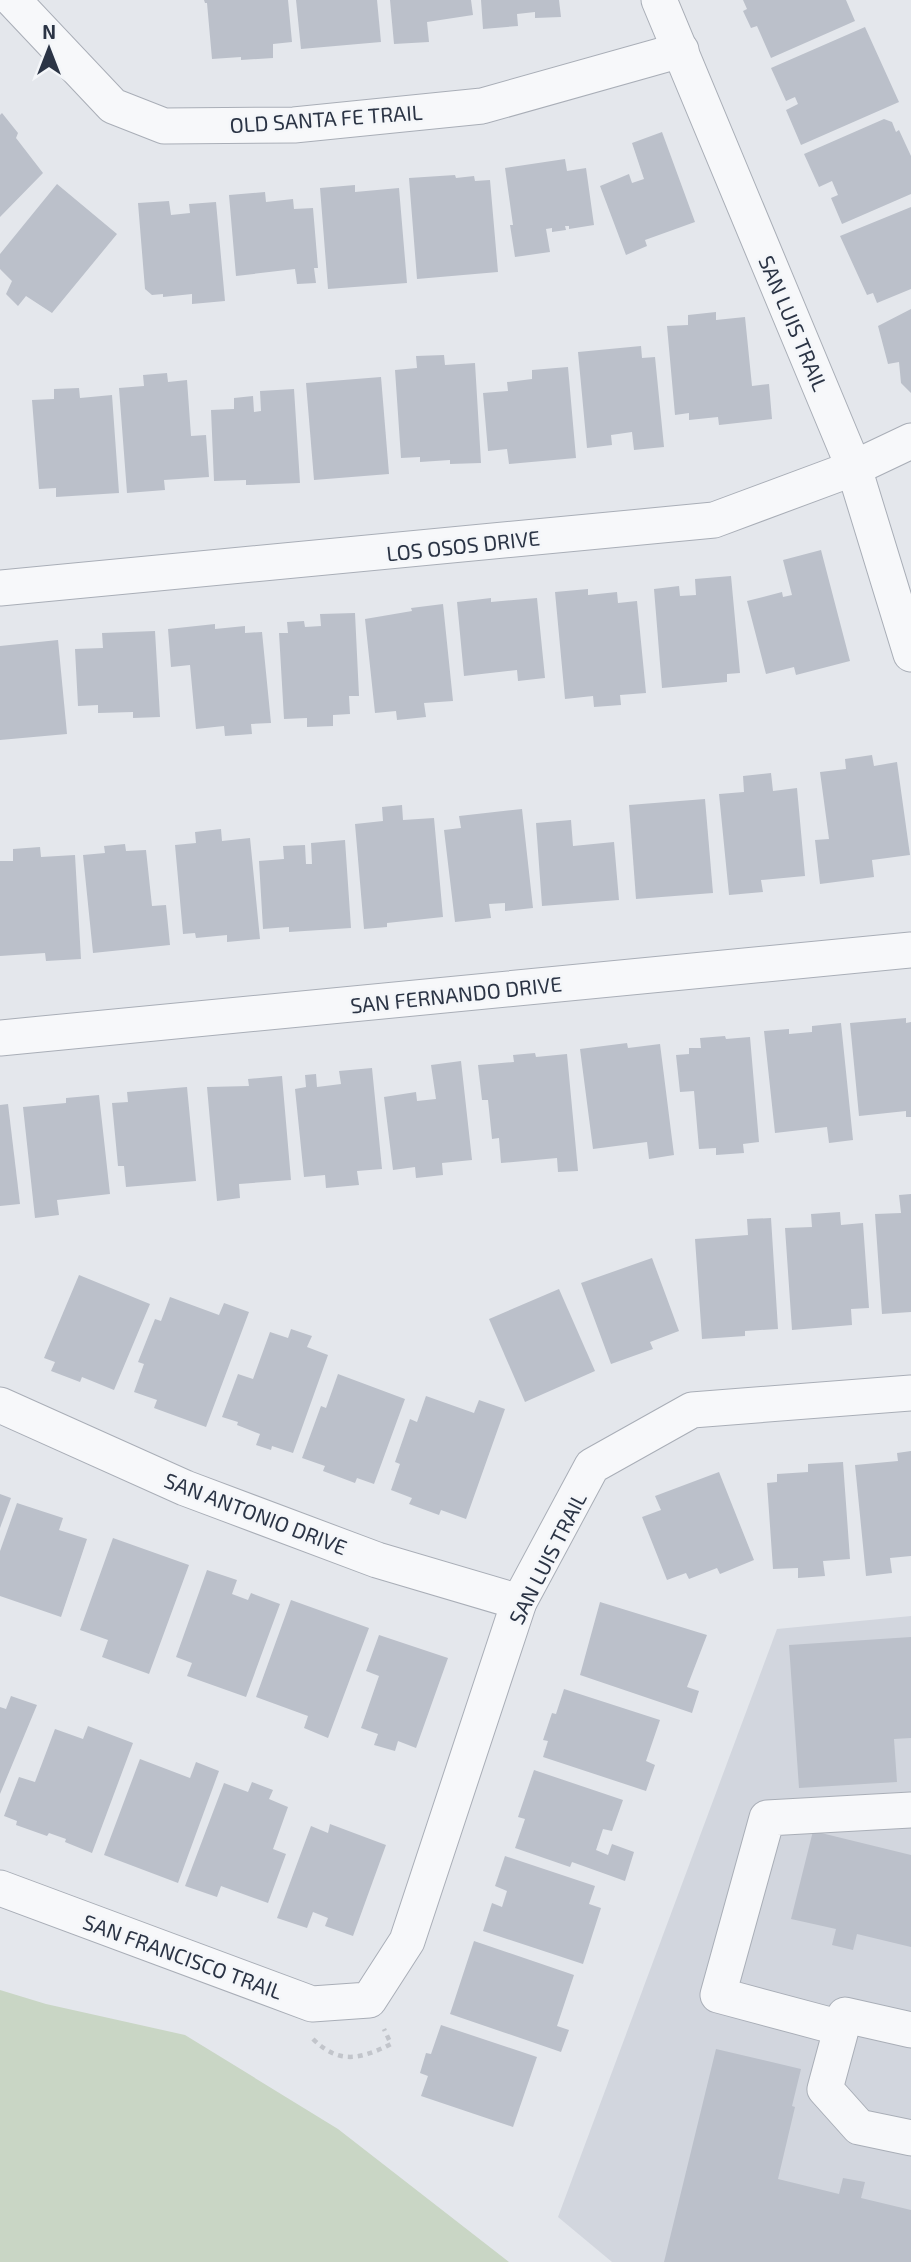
<svg xmlns="http://www.w3.org/2000/svg" width="911" height="2262" font-family="'Exo 2',sans-serif">
  <rect width="100%" height="100%" fill="#e4e7ec"/>
  <path fill="#d2d6de" d="M911 1616V2262H612L558 2217 777 1629Z"/>
  <path fill="#c9d6c5" d="M0 1990 46 2004 185 2035 338 2129 509 2262H0Z"/>
  <g fill="#bbc0ca">
    <path d="M204 0H288L292 42 273 44V58L241 60V57L212 59 207 3H205Z"/>
    <path d="M296 0H377L381 42 301 49Z"/>
    <path d="M390 0H471L473 15 427 22 429 42 394 44Z"/>
    <path d="M481 0H559L561 17 535 18V12L517 14 518 26 483 29Z"/>
    <path d="M743 0H846L855 21 771 58 757 26 751 28 743 11 747 9Z"/>
    <path d="M865 27 899 102 801 145 786 110 798 104 795 97 786 101 771 68Z"/>
    <path d="M2 113 18 133 16 138 43 173 0 217V115Z"/>
    <path d="M884 119 892 122 896 132 899 130 911 156V194L842 224 831 198 838 195 832 181 819 187 804 154Z"/>
    <path d="M662 132 695 222 645 240 647 246 626 255 600 186 629 174 632 183 644 179 632 143Z"/>
    <path d="M565 159 567 171 586 168 594 225 569 229V226H565L566 230 552 232V228L546 229 550 252 515 257 510 225H513L505 168Z"/>
    <path d="M455 175 456 178 474 176 475 181 490 180 498 272 417 279 409 178Z"/>
    <path d="M57 184 117 234 52 313 26 296 18 306 6 294 12 281 0 269V254Z"/>
    <path d="M355 185V192L399 188 407 283 328 289 320 188Z"/>
    <path d="M265 192 266 202 293 199 294 209 313 208 318 268H314L316 283 297 284 295 269 236 276 229 195Z"/>
    <path d="M169 201 171 215 190 213 189 204 216 202 225 301 192 304V294L163 297V294L152 295 145 289 138 203Z"/>
    <path d="M911 207V289L877 303 873 293 867 295 840 236Z"/>
    <path d="M911 309V393L901 383 899 362 888 364 878 326Z"/>
    <path d="M716 312V320L745 317 752 386 769 384 772 419 719 425 718 417 689 420V413L675 415 667 326 688 325V315Z"/>
    <path d="M641 346 642 358 655 357 664 447 634 450 632 432 611 435 612 445 587 448 578 352Z"/>
    <path d="M444 355 445 365 475 363 481 463 450 464V460L420 462V457L401 458 395 370 417 368 416 356Z"/>
    <path d="M568 367 576 458 509 464 507 449 488 451 483 393 508 391 507 382 532 379V370Z"/>
    <path d="M167 373 168 382 187 380 191 436 206 435 209 477 164 480 165 490 127 493 119 388 144 386 143 375Z"/>
    <path d="M381 377 389 474 314 480 306 383Z"/>
    <path d="M79 388 80 398 112 395 119 493 56 497V488L39 489 32 400 54 399V389Z"/>
    <path d="M294 389 300 483 246 485V480L214 481 211 410 234 409V398L253 396 254 412 261 411 260 391Z"/>
    <path d="M821 550 850 661 796 675 794 667 766 674 747 601 782 592 783 597 792 595 783 560Z"/>
    <path d="M731 576 740 673 727 674V682L662 688 654 589 679 586 680 596 696 595 695 579Z"/>
    <path d="M588 589V595L617 592 618 603 637 601 646 693 620 695 621 705 594 707 593 696 565 699 555 592Z"/>
    <path d="M491 598V602L537 598 545 678 518 681 517 670 464 676 457 602Z"/>
    <path d="M443 604 453 701 424 703 426 717 397 720 396 711 375 713 365 619 412 611 411 608Z"/>
    <path d="M355 613 359 696H349L350 714 333 715V726L307 727V718L284 719 279 633H288L287 622 304 621 305 627 321 626 320 614Z"/>
    <path d="M215 624V629L245 626V633L262 632 271 723 251 724 252 734 225 736 224 726 196 729 190 665 171 667 168 629Z"/>
    <path d="M155 631 160 717 133 718V712L98 713V705L78 706 75 649 103 648 102 633Z"/>
    <path d="M58 640 67 734 0 740V646Z"/>
    <path d="M872 755 874 766 897 762 910 855 872 860 874 877 820 884 815 840 829 839 820 772 846 769 845 759Z"/>
    <path d="M771 773 773 791 797 788 805 876 761 880 763 892 729 895 719 794 744 792 743 776Z"/>
    <path d="M705 799 713 893 636 899 629 805Z"/>
    <path d="M402 805 403 820 434 818 443 917 387 923V927L364 929 355 824 383 821 382 807Z"/>
    <path d="M522 809 533 908 505 911V903L489 904 491 918 455 922 444 830 461 828 459 816Z"/>
    <path d="M571 820 573 846 614 842 619 900 542 906 536 823Z"/>
    <path d="M221 829 222 841 250 838 260 939 227 942V935L196 938 195 933 183 934 175 845 196 843 195 832Z"/>
    <path d="M345 840 351 928 289 932V927L263 929 259 861 284 859 283 846 305 845 306 864H312L311 843Z"/>
    <path d="M125 844 126 851 146 850 152 906 166 905 170 945 93 953 83 855 105 853 104 846Z"/>
    <path d="M40 847 41 857 75 855 81 959 46 961 45 953 0 956V861H13V849Z"/>
    <path d="M906 1018V1023L911 1022V1117H906V1111L859 1116 850 1023Z"/>
    <path d="M841 1023 853 1140 829 1143 827 1127 775 1133 764 1031 789 1029V1034L812 1032V1026Z"/>
    <path d="M725 1036 726 1039 750 1037 759 1142 743 1144 744 1153 716 1155V1148L699 1149 694 1091 680 1092 676 1055 689 1054V1048H701L700 1038Z"/>
    <path d="M627 1043 628 1048 660 1044 674 1155 649 1159 647 1142 593 1149 580 1049Z"/>
    <path d="M535 1053 536 1057 567 1054 578 1171 558 1172 557 1158 501 1163 499 1138 492 1139 488 1100H482L478 1065 514 1062 513 1055Z"/>
    <path d="M461 1061 472 1160 442 1163 443 1175 416 1178 415 1167 393 1170 384 1097 416 1092 417 1101 436 1099 431 1065Z"/>
    <path d="M372 1068 382 1169 357 1171 359 1185 326 1188 325 1175 304 1177 295 1089 306 1087 305 1075 316 1074 317 1087 341 1084 339 1071Z"/>
    <path d="M282 1076 291 1180 239 1184 240 1198 217 1201 207 1087 249 1086 248 1079Z"/>
    <path d="M187 1087 196 1181 126 1187 124 1166H118L112 1103 128 1102 127 1092Z"/>
    <path d="M99 1095 110 1194 57 1200 59 1215 35 1218 23 1107 66 1103V1098Z"/>
    <path d="M8 1104 20 1204 0 1206V1105Z"/>
    <path d="M911 1194V1312L882 1314 875 1214 901 1213 899 1195Z"/>
    <path d="M840 1212 841 1225 863 1223 869 1308 851 1309 852 1325 792 1330 785 1228 812 1227 811 1214Z"/>
    <path d="M771 1218 778 1329 745 1331V1336L702 1339 695 1239 748 1235 747 1219Z"/>
    <path d="M652 1258 679 1331 650 1342 653 1349 611 1364 581 1283Z"/>
    <path d="M79 1275 150 1304 114 1390 82 1377 80 1382 51 1371 55 1362 44 1358Z"/>
    <path d="M559 1289 595 1371 525 1402 489 1319Z"/>
    <path d="M170 1297 219 1315 224 1303 249 1312 206 1427 154 1408 157 1400 134 1392 144 1364 138 1362 155 1319 161 1321Z"/>
    <path d="M291 1329 312 1336 307 1347 328 1355 293 1453 272 1446 271 1450 256 1445 260 1434 237 1425 238 1422 222 1417 238 1374 253 1379 270 1332 288 1338Z"/>
    <path d="M338 1374 405 1399 374 1484 357 1478 355 1483 323 1471 325 1466 302 1458 321 1406 326 1408Z"/>
    <path d="M426 1396 474 1413 479 1400 505 1409 466 1519 441 1510 439 1515 409 1504 412 1498 391 1490 400 1464 395 1462 410 1419 417 1422Z"/>
    <path d="M911 1451V1556L890 1558 892 1573 866 1576 855 1465 898 1461 897 1453Z"/>
    <path d="M843 1462 850 1559 823 1561 825 1576 798 1578V1568L773 1569 767 1483 777 1482V1474L808 1472V1464Z"/>
    <path d="M719 1472 754 1560 720 1574 717 1568 689 1579 686 1573 667 1580 642 1517 661 1510 655 1496Z"/>
    <path d="M0 1494 11 1498 0 1528Z"/>
    <path d="M17 1503 63 1518 59 1530 87 1539 61 1617 0 1596V1551Z"/>
    <path d="M113 1538 189 1565 149 1674 102 1657 108 1640 80 1630Z"/>
    <path d="M207 1570 237 1580 232 1594 248 1600 251 1593 280 1604 246 1697 187 1676 192 1663 176 1657Z"/>
    <path d="M291 1600 369 1628 328 1738 304 1728 308 1716 256 1697Z"/>
    <path d="M600 1602 707 1635 687 1687 699 1691 692 1713 580 1675Z"/>
    <path d="M379 1635 448 1658 416 1748 398 1741 395 1751 374 1745 378 1734 361 1728 379 1676 366 1671Z"/>
    <path d="M911 1637V1738L894 1739 897 1782 799 1788 789 1645Z"/>
    <path d="M564 1689 660 1720 646 1761 655 1765 646 1791 543 1757 548 1741 543 1740 552 1713 556 1714Z"/>
    <path d="M11 1696 37 1705 0 1794V1707L6 1709Z"/>
    <path d="M88 1726 133 1743 92 1853 65 1842 66 1839 49 1833 47 1836 16 1825 17 1821 4 1816 19 1777 35 1782 55 1729 83 1739Z"/>
    <path d="M140 1759 190 1778 196 1762 219 1771 178 1883 104 1855Z"/>
    <path d="M534 1770 623 1800 612 1831 603 1829 596 1850 608 1855 612 1844 634 1852 625 1881 572 1862 570 1867 515 1848 525 1819 518 1817Z"/>
    <path d="M252 1782 273 1790 269 1799 288 1807 273 1849 286 1854 268 1903 221 1886 217 1897 185 1886 224 1783 248 1792Z"/>
    <path d="M330 1824 386 1845 353 1936 325 1926 328 1918 313 1912 307 1928 277 1918 311 1826 328 1833Z"/>
    <path d="M813 1831 911 1855V1947L857 1934 853 1950 832 1945 836 1929 791 1919Z"/>
    <path d="M505 1856 595 1886 589 1904 601 1908 583 1964 483 1931 492 1903 502 1907 507 1891 495 1886Z"/>
    <path d="M474 1941 574 1975 557 2026 569 2030 561 2052 450 2014Z"/>
    <path d="M441 2025 537 2057 513 2127 421 2096 428 2076 420 2073 426 2053 431 2054Z"/>
    <path d="M716 2049 801 2069 792 2106 795 2107 778 2179 839 2194 843 2178 865 2182 861 2198 911 2210V2262H664Z"/>
  </g>
  <g fill="none" stroke-linecap="round" stroke-linejoin="round">
    <g stroke="#a9aeb7" stroke-width="37">
      <g id="minor">
        <path d="M13 0 113 106 164 126 294 125 482 106 681 50"/>
        <path d="M659 0 854 468 911 654"/>
        <path d="M0 588 714 520 854 468 911 441"/>
        <path d="M0 1038 911 950"/>
        <path d="M0 1405 185 1488 377 1560 519 1602"/>
        <path d="M0 1888 312 2004 369 2000 407 1941 519 1602 592 1466 692 1410 911 1393"/>
        <path d="M841 2028 718 1995 767 1818 911 1810"/>
        <path d="M911 2030 845 2015 825 2089 859 2127 911 2138"/>
      </g>
    </g>
    <path stroke="#c2c5cb" stroke-width="4.5" stroke-dasharray="5 5" stroke-linecap="butt" d="M313 2039C339 2065 361 2059 391 2044L384 2029"/>
    <use href="#minor" stroke="#f7f8fa" stroke-width="35"/>
  </g>
  <g text-anchor="middle" dominant-baseline="central" stroke-width="5" stroke-linejoin="round" paint-order="stroke">
    <g font-size="21" fill="#2b3445" stroke="#f4f6f9">
      <text transform="translate(326 118) rotate(-4)">OLD SANTA FE TRAIL</text>
      <text transform="translate(794 323) rotate(67)">SAN LUIS TRAIL</text>
      <text transform="translate(463 545) rotate(-6)">LOS OSOS DRIVE</text>
      <text transform="translate(456 994) rotate(-6)">SAN FERNANDO DRIVE</text>
      <text transform="translate(256 1513) rotate(21)">SAN ANTONIO DRIVE</text>
      <text transform="translate(547 1558) rotate(-63)">SAN LUIS TRAIL</text>
      <text transform="translate(183 1956) rotate(20)">SAN FRANCISCO TRAIL</text>
    </g>
  </g>
  <g transform="translate(49 49)" stroke="#f4f6f9" stroke-width="5" paint-order="stroke">
  <path d="M0-5L12 26L0 18L-12 26Z" fill="#2b3445"/>
  <text y="-10" font-size="19" font-weight="bold" text-anchor="middle" fill="#2b3445">N</text>
  </g>
</svg>
